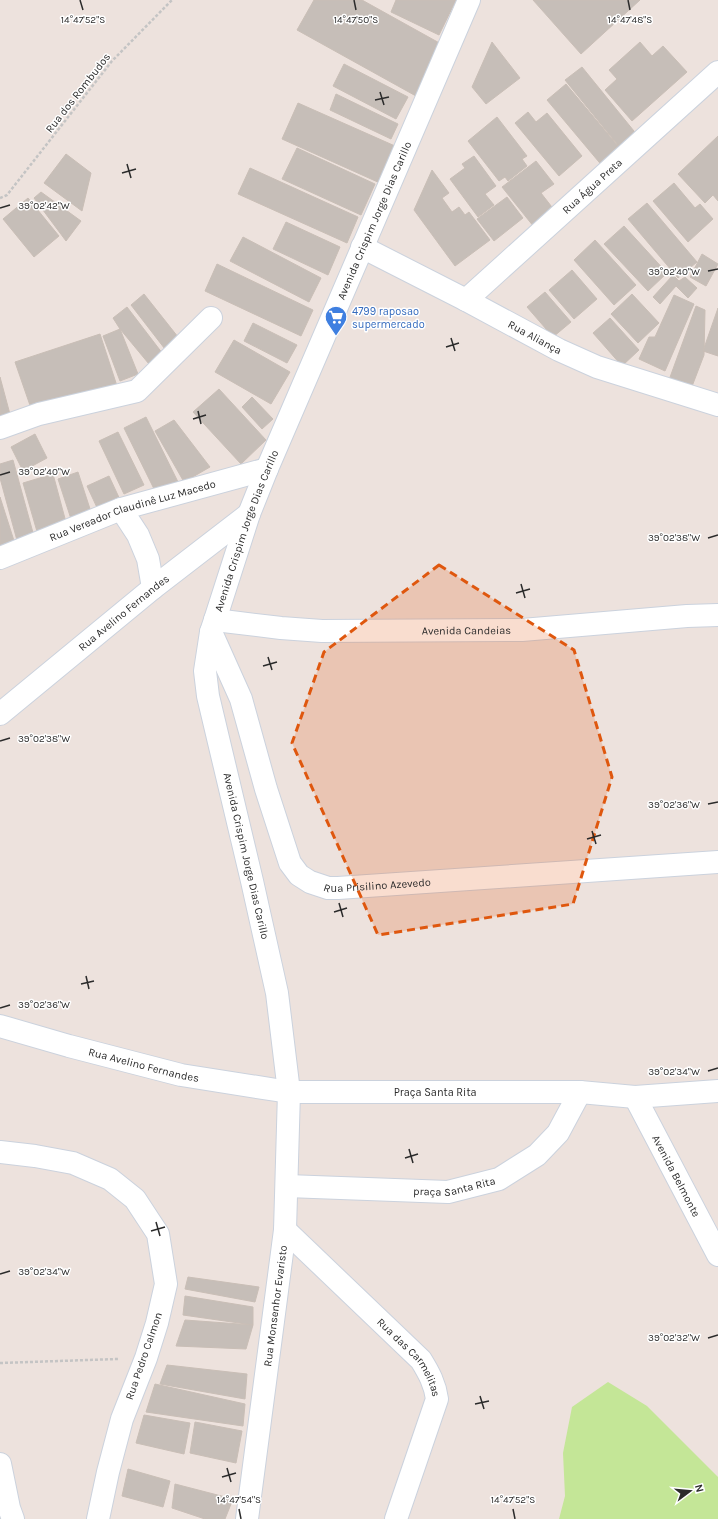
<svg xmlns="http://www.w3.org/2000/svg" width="718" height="1519" font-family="Karla,sans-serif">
  <rect width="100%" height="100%" fill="#ede2dd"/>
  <path fill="#c4e697" d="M608 1382 647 1406 718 1477V1519H559L565 1496 563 1453 572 1407Z"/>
  <g fill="#c6beb8" stroke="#c9beb6">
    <path d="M314 0H362L443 45 416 96 297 30Z"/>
    <path d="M396 0H456L439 35 391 12Z"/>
    <path d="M533 0H640L581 54Z"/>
    <path d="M492 42 520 78 486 104 472 87Z"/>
    <path d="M640 42 652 56 663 46 687 72 632 121 605 90 617 79 609 70Z"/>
    <path d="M344 64 408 97 396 119 333 86Z"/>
    <path d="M582 67 638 136 622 150 565 80Z"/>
    <path d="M566 84 623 152 604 168 547 100Z"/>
    <path d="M336 94 398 124 391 139 330 110Z"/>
    <path d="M298 103 395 146 380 183 282 139Z"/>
    <path d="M528 112 536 122 547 113 582 156 559 176 515 123Z"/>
    <path d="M497 117 527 156 522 159 527 166 508 181 505 177 499 181 468 141Z"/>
    <path d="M718 136V201L713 195 705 203 678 174Z"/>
    <path d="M297 148 375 184 361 215 282 179Z"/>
    <path d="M66 154 91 173 82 211 44 183Z"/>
    <path d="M474 156 496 186 485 194 494 205 478 217 450 179 465 168 462 164Z"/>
    <path d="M536 161 554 184 541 193 555 211 534 227 502 187Z"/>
    <path d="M250 168 358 217 347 243 238 194Z"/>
    <path d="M432 170 449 193 442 198 452 212 459 207 465 215 469 212 490 240 455 266 414 210Z"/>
    <path d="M674 183 695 208 700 204 713 219 688 242 653 201Z"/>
    <path d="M41 192 81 221 66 241 34 198Z"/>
    <path d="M507 197 523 218 494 241 477 219Z"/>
    <path d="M28 198 59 236 34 257 3 219Z"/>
    <path d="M647 203 697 262 678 278 628 219Z"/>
    <path d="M286 222 340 247 328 275 273 249Z"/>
    <path d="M624 226 667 273 648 291 604 244Z"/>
    <path d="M243 237 321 278 309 302 230 261Z"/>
    <path d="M595 240 636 285 614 305 574 260Z"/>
    <path d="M702 254 718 264 706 286 690 277Z"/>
    <path d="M217 264 313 310 301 336 205 291Z"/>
    <path d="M572 270 597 299 574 319 549 290Z"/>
    <path d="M673 275 679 281 685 277 697 288 688 298 676 286 660 304 653 297Z"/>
    <path d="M545 292 571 322 553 337 527 307Z"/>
    <path d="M144 294 182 342 168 353 131 305Z"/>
    <path d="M632 294 659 323 638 343 611 314Z"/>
    <path d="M674 295 694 304 665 371 639 359 649 337H655Z"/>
    <path d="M696 306 705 310 704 355 691 389 669 380Z"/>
    <path d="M127 307 166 358 149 364 120 329 113 318Z"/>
    <path d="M718 308V356L703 351Z"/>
    <path d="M610 318 639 350 622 366 593 333Z"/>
    <path d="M253 323 297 345 287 363 244 341Z"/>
    <path d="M120 329 138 374 120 381 103 336Z"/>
    <path d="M100 334 117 386 33 414 15 362Z"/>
    <path d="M234 340 290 372 271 404 215 372Z"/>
    <path d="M0 377 11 418 0 421Z"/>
    <path d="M219 389 266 440 241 464 193 412Z"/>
    <path d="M252 397 273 419 262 429 242 407Z"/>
    <path d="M146 417 179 484 157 495 124 428Z"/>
    <path d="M174 420 210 467 184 482 155 431Z"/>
    <path d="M118 432 144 485 124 494 99 441Z"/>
    <path d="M35 434 47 458 23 471 11 447Z"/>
    <path d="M13 460 35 540 18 544 0 478V464Z"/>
    <path d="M78 472 92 515 72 522 58 479Z"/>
    <path d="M53 474 67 526 38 535 23 483Z"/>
    <path d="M109 476 122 504 100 514 87 486Z"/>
    <path d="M0 497 16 547 0 551Z"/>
    <path d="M188 1277 259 1287 255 1302 185 1289Z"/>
    <path d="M185 1296 253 1307V1325L183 1315Z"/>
    <path d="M185 1320 253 1325 246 1349 176 1346Z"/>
    <path d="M167 1365 247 1374 245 1399 160 1384Z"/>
    <path d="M155 1384 245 1404 243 1426 146 1412Z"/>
    <path d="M144 1415 190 1423 184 1454 136 1443Z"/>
    <path d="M195 1422 242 1431 236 1463 190 1453Z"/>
    <path d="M128 1469 170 1481 163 1507 122 1496Z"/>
    <path d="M175 1484 233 1499 225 1519H205L172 1508Z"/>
  </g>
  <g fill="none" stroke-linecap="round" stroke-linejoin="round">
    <g stroke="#cbd2dd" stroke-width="24">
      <g id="minor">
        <path id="s1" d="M362 247 466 300 559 350 597 367 718 405"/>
        <path id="s2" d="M466 300 718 72"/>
        <path d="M0 428 39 414 137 391 211 318"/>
        <path d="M121 509 138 535 148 559 153 588"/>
        <path id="s3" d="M0 558 121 509 267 469"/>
        <path id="s4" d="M215 620 281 628 322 631 522 630 687 616 718 615"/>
        <path id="s5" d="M211 632 241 699 266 789 290 863 299 875 310 882 328 888H338L718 862"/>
        <path id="s6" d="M0 714 153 588 249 514"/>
        <path id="s7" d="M0 1026 69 1046 181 1075 289 1092H580L635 1097 718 1091"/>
        <path id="s8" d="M635 1097 718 1255"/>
        <path d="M0 1152 35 1156 73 1163 110 1179 135 1199 158 1234 166 1284 157 1323 146 1358 122 1419 108 1472 98 1519"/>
        <path id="s9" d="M287 1186 448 1192 499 1179 537 1155 558 1133 580 1092"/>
        <path id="s10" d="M285 1230 421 1360C429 1373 435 1384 437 1399L396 1519"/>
        <path d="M0 1464 9 1508 13 1519"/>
        <path id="s11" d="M247 1519 285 1230 289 1092 277 993 252 881 208 696 205 671 211 632 215 620 249 514 267 469 469 0"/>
      </g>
    </g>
    <g stroke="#c4c4c4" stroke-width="2.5" stroke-dasharray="3 2" stroke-linecap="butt">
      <path d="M0 198 7 195 112 61 172 0"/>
      <path d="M0 1363 118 1359"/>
    </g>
    <use href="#minor" stroke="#fff" stroke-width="22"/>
  </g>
  <path fill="#df570e" fill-opacity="0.2" stroke="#df570e" stroke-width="3" stroke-dasharray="8 5" stroke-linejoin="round" d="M439 565 574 650 612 777 573 904 378 935 292 743 324 652Z"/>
  <path fill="none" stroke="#2b2b2b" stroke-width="1.5" d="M80 0 83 10M354 0 356 10M628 0 630 10M380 92 384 105M375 100 389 97M127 164 131 178M122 173 136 169M0 208 10 205M708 271 718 269M451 338 455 351M446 347 459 343M198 411 201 424M193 419 206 415M0 475 10 472M708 538 718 535M521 584 525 598M516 593 530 589M268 657 272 670M263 666 277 662M0 741 10 738M708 804 718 802M592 831 596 844M587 839 601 835M339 903 343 917M334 912 347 908M86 976 89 989M81 984 94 981M0 1008 10 1005M708 1071 718 1068M409 1149 413 1163M405 1158 418 1154M156 1222 160 1236M151 1231 165 1227M0 1274 10 1271M708 1338 718 1335M480 1396 484 1409M475 1404 489 1401M227 1468 231 1482M222 1477 236 1473M239 1509 241 1519M513 1509 515 1519"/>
  <defs>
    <g id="supermarket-pin" transform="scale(1.15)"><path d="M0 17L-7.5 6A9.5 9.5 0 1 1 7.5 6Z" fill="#3f7fe0" stroke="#fff"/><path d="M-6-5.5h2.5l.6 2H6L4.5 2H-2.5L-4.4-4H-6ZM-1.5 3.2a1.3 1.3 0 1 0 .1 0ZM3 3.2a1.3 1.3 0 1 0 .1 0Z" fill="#fff"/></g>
  </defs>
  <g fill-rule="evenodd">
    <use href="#supermarket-pin" x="336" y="317"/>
  </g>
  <g text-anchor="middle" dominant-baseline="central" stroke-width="3" stroke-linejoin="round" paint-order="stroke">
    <g font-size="11" fill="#2b2b2b" stroke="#fff">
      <text transform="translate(78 93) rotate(-52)">Rua dos Rombudos</text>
      <text stroke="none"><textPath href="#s2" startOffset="170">Rua Água Preta</textPath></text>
      <text stroke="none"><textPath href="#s11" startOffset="1342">Avenida Crispim Jorge Dias Carillo</textPath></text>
      <text stroke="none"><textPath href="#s1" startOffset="195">Rua Aliança</textPath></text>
      <text stroke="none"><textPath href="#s3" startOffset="141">Rua Vereador Claudinê Luz Macedo</textPath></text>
      <text stroke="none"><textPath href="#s11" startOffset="1006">Avenida Crispim Jorge Dias Carillo</textPath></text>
      <text stroke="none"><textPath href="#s6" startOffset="160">Rua Avelino Fernandes</textPath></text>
      <text stroke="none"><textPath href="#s4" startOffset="252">Avenida Candeias</textPath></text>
      <text transform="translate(246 856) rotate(77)">Avenida Crispim Jorge Dias Carillo</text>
      <text stroke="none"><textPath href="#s5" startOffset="341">Rua Prisilino Azevedo</textPath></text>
      <text stroke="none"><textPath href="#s7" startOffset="149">Rua Avelino Fernandes</textPath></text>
      <text stroke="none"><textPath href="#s7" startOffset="443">Praça Santa Rita</textPath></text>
      <text stroke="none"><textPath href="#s8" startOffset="89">Avenida Belmonte</textPath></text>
      <text stroke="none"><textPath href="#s9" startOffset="168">praça Santa Rita</textPath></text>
      <text stroke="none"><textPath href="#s11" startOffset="215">Rua Monsenhor Evaristo</textPath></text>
      <text transform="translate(144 1356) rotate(-71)">Rua Pedro Calmon</text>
      <text stroke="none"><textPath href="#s10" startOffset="179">Rua das Carmelitas</textPath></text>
    </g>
    <g font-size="11" fill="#366cbe" stroke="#fff" text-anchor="start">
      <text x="352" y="311">4799 raposao<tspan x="352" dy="13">supermercado</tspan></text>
    </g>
  </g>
  <g font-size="10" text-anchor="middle" fill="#2b2b2b" stroke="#fff" stroke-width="3" stroke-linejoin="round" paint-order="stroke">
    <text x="83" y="23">14°47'52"S</text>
    <text x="356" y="23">14°47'50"S</text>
    <text x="630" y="23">14°47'48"S</text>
    <text x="44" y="209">39°02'42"W</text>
    <text x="674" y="275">39°02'40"W</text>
    <text x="44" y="475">39°02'40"W</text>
    <text x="674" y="541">39°02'38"W</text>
    <text x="44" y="742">39°02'38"W</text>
    <text x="674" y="808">39°02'36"W</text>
    <text x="44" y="1008">39°02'36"W</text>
    <text x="674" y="1075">39°02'34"W</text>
    <text x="44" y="1275">39°02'34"W</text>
    <text x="674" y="1341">39°02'32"W</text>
    <text x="239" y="1503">14°47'54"S</text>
    <text x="513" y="1503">14°47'52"S</text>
  </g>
  <g transform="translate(690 1491) rotate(74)" stroke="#ffffff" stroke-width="3" paint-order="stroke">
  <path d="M0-3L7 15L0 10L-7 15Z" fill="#2b2b2b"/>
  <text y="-6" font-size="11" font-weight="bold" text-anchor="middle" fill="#2b2b2b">N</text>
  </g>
</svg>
